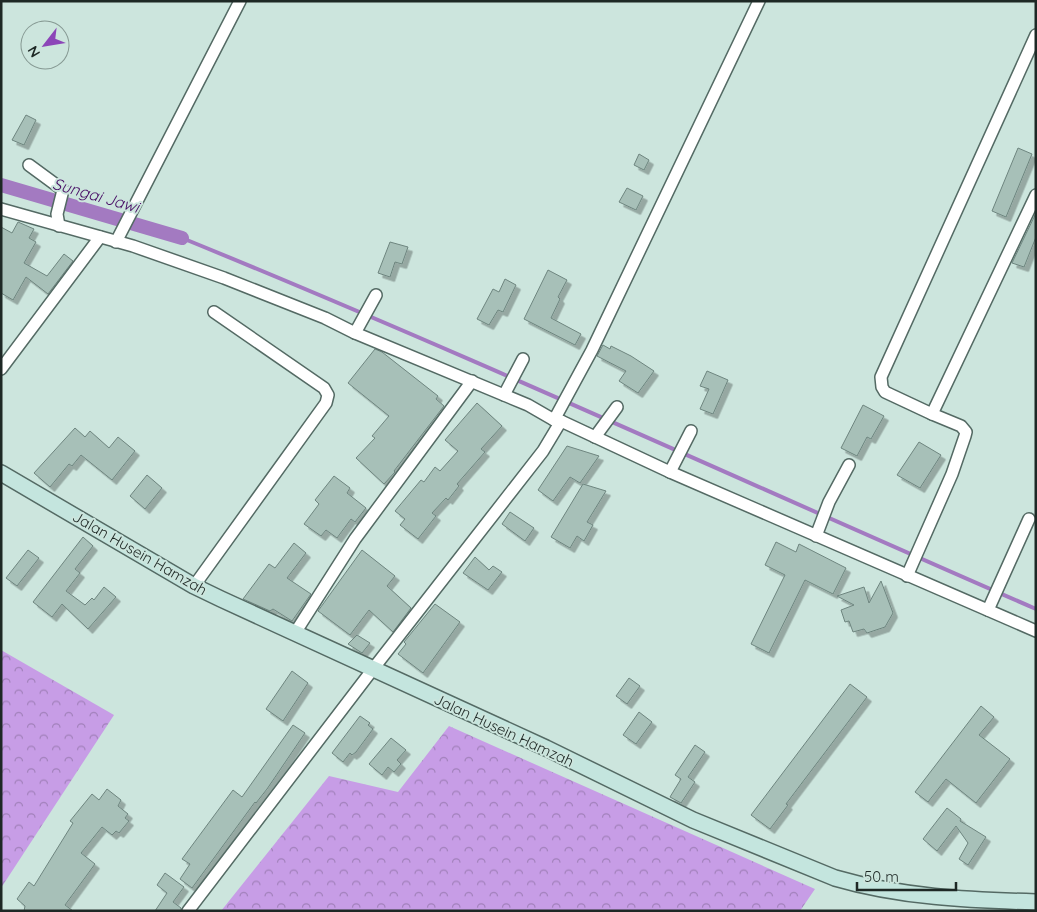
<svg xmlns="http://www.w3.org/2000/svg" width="1037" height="912" font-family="Quicksand,sans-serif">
  <defs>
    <pattern id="forest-crowns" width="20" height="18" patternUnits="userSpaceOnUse" patternTransform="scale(1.25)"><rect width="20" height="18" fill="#c79de6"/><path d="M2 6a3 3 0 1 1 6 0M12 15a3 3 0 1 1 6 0" fill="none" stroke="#a180ba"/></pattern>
    <filter id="shadow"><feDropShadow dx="4.5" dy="4.5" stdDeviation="0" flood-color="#0004"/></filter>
  </defs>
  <rect width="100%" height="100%" fill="#cce5dd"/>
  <g fill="url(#forest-crowns)">
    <path d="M1 650 114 715 1 888Z"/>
    <path d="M449 726 815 889 800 911H221L329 776 398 792Z"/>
  </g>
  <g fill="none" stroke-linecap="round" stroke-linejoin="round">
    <path stroke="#a37ac1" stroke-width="4" d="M182 238C469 355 751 485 1036 609"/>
    <path stroke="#a37ac1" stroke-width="14" d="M1 185 182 238"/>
  </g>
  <g fill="#a7c0b8" stroke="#6e857f" filter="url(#shadow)">
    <path d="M26 115 36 120 24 145 12 140Z"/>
    <path d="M1018 148 1032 154 1006 217 992 211Z"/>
    <path d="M639 154 649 160 644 170 634 165Z"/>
    <path d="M627 188 643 196 636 210 619 202Z"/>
    <path d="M1036 213V237L1024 267 1012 263Z"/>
    <path d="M18 222 34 229 29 238 36 242 24 263 47 276 64 254 73 261 48 294 26 277 13 300 1 293V227L12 233Z"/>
    <path d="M390 242 408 247 402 264 395 262 390 277 378 273Z"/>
    <path d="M548 270 567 280 558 297 560 299 551 318 581 334 575 345 524 319Z"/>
    <path d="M505 279 516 285 503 312 498 310 489 325 477 319 493 289 499 292Z"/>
    <path d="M603 345 610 349 611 346 631 356 654 371 638 393 619 381 626 371 597 356Z"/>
    <path d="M375 349 382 352 438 396 436 399 444 406 394 471 395 472 384 484 356 458 375 438 372 436 389 416 348 383Z"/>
    <path d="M707 371 728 380 713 414 700 409 709 389 700 386Z"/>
    <path d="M477 403 502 426 481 449 485 452 457 484 459 486 448 500 446 498 432 513 436 516 418 539 400 525 405 519 395 511 421 480 424 482 435 467 440 471 458 451 445 440Z"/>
    <path d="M863 405 884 416 871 439 867 437 857 456 841 448Z"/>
    <path d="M75 428 85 437 90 431 109 448 118 437 135 451 112 480 81 455 72 466 69 464 50 487 34 473Z"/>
    <path d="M919 442 941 455 920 488 897 475Z"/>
    <path d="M567 446 599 456 580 483 570 477 553 501 538 490Z"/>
    <path d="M147 475 162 488 145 509 130 496Z"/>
    <path d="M334 476 350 488 347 493 366 508 355 522 351 519 337 538 326 530 321 536 304 524 319 504 315 500Z"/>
    <path d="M583 484 606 491 587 522 593 525 584 541 577 536 570 548 551 537Z"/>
    <path d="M510 512 534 528 525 541 502 524Z"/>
    <path d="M83 537 93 546 75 569 80 573 66 591 85 605 92 598 94 600 104 587 116 597 88 629 62 604 52 617 33 602Z"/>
    <path d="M776 542 796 552 799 544 846 568 833 594 805 580 769 653 751 644 785 575 765 565Z"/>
    <path d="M294 543 306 553 287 578 311 594 292 621 273 609 270 611 243 599 269 564 275 568Z"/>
    <path d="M28 550 39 558 17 586 6 578Z"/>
    <path d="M362 550 395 576 387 586 411 608 393 632 369 610 350 635 318 611Z"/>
    <path d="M475 557 489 570 493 566 502 572 488 590 463 573Z"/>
    <path d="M881 581 893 613 885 627 867 633 864 629 853 632 849 621 845 622 841 610 854 605 837 596 864 587 869 603Z"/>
    <path d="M435 604 460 622 423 673 398 654 406 644 404 642Z"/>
    <path d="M357 635 370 643 362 653 348 644Z"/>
    <path d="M292 671 308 683 283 721 266 709Z"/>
    <path d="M629 678 640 686 627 704 616 696Z"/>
    <path d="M850 684 867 697 786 804 788 805 770 829 751 815Z"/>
    <path d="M981 706 994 717 979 735 1010 759 976 803 946 779 928 802 915 792Z"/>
    <path d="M639 712 652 722 636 744 623 735Z"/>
    <path d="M360 716 370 723 368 725 373 729 356 752 352 755 350 753 343 762 332 753Z"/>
    <path d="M293 725 305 733 267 789 256 803 255 802 192 888 180 879 190 864 182 859 233 790 242 797Z"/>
    <path d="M391 738 406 750 397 760 401 764 394 772 388 767 382 775 369 764Z"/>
    <path d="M695 745 705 752 688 777 695 782 681 803 670 797 681 779 675 775Z"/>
    <path d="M107 789 121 800 118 806 128 814 125 818 129 821 119 833 116 831 112 835 102 827 81 853 95 864 65 905 73 911H24L25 906 17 899 29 882 34 886 73 823 70 821 92 794 99 800Z"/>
    <path d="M947 808 961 819 960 821 986 837 968 865 959 859 968 843 956 826 937 851 923 839Z"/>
    <path d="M165 873 184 887 173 902 181 908V911H155L167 893 157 885Z"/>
  </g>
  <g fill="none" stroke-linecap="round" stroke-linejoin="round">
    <g stroke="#546a64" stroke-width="14">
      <g id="street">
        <path d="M29 165 63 190 57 214 59 226"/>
        <path d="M1 209 133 246 224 278 325 318 355 333 528 405 554 420 561 421 670 472 1036 631"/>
        <path d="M116 242 240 1"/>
        <path d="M355 333 376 295"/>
        <path d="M1 369 100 237"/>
        <path d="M504 395 523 359"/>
        <path d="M932 414 885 392 882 387 881 377 1036 35"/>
        <path d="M554 420 592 350 759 1"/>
        <path d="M595 437 617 407"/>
        <path d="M670 472 691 431"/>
        <path d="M816 536 829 502 849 465"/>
        <path d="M907 576 952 474 965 436 966 432 961 426 932 414 1036 195"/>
        <path d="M194 586 326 403 328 395 324 388 214 312"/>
        <path d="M988 610 1029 519"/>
        <path d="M295 633 355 539 472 381"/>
        <path d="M188 911 373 669 543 451 561 421"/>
      </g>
    </g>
    <g stroke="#546a64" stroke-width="18">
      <path id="secondary" d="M1 473 194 586 221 599 546 748 693 820 835 878C900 897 968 900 1036 902"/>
    </g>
    <use href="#street" stroke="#fff" stroke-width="11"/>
    <use href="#secondary" stroke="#c4e5de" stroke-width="15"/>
  </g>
  <g text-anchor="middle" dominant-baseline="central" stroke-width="4" stroke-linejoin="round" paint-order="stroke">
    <g font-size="15" fill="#1e2825" stroke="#cce5dd">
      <text transform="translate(140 553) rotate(30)">Jalan Husein Hamzah</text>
      <text transform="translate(504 730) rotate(25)">Jalan Husein Hamzah</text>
    </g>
    <g font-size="16" font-style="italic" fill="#460b64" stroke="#cce5dd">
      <text transform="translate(96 195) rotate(16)">Sungai Jawi</text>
    </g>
  </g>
  <rect width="1037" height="912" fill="none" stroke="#1e2825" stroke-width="5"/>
  <g transform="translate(45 45) rotate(239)"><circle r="24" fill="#cce5dd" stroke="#869993"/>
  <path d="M0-4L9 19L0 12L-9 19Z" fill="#8c45b8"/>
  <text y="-8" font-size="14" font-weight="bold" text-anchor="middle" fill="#1e2825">N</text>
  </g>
  <path d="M857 882v8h99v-8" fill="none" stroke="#1e2825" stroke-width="2.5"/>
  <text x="864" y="882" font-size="15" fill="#1e2825" stroke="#cce5dd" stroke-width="4" paint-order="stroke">50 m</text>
</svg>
